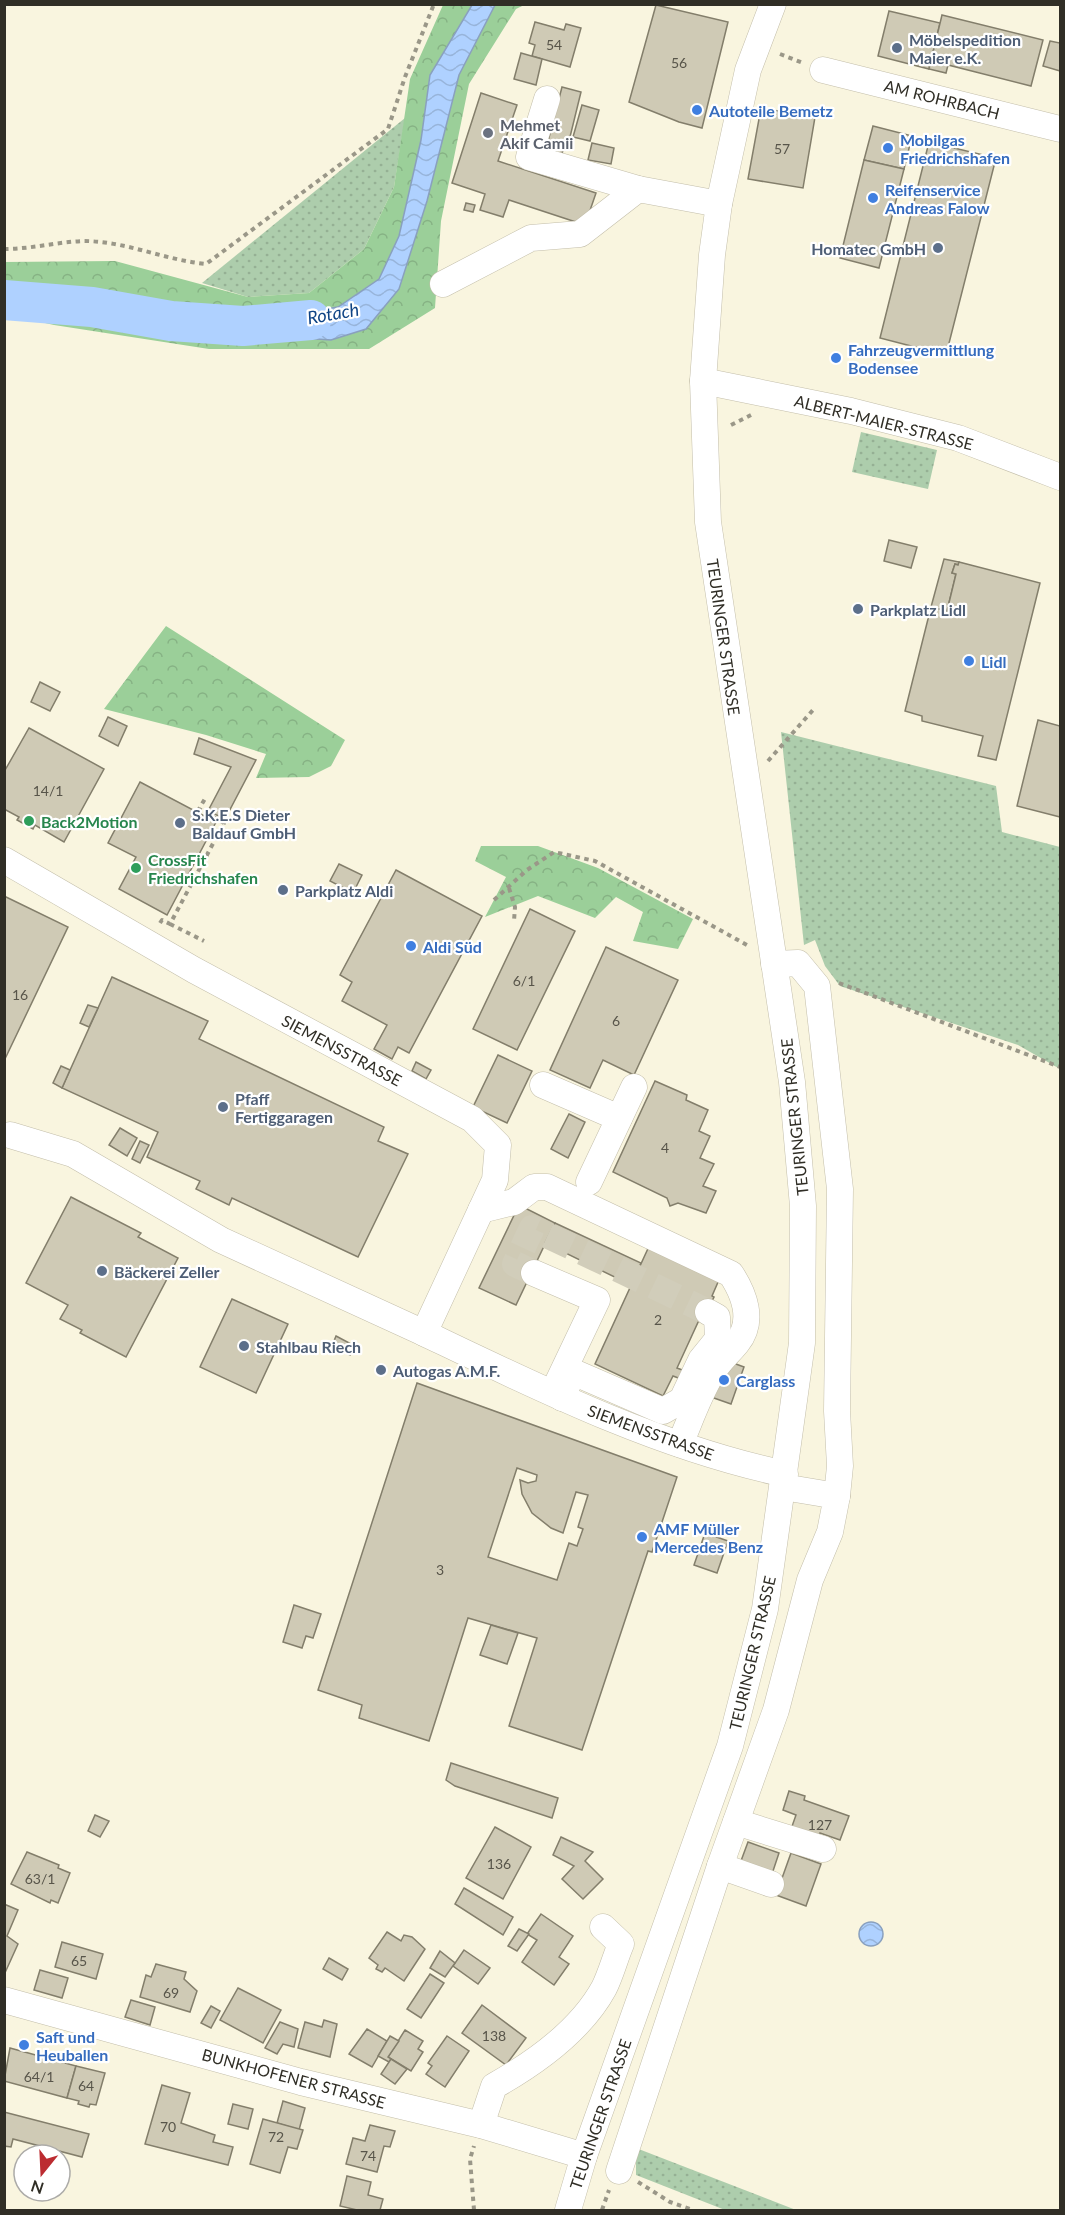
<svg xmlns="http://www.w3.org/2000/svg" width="1065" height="2215" font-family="Lato,sans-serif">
  <defs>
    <pattern id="grass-dots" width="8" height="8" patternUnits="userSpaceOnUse" patternTransform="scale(1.5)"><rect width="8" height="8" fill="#adcdac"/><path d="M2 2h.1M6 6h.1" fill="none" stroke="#95b094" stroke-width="1.8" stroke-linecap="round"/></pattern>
    <pattern id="forest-crowns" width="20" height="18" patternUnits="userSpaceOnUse" patternTransform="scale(1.5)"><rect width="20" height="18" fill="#9bcf99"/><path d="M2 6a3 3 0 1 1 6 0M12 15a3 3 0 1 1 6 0" fill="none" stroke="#86b284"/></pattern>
    <pattern id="water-waves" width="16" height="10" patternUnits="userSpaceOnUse" patternTransform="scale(1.5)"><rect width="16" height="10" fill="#afd1ff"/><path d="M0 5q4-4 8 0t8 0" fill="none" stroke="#97b4da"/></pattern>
  </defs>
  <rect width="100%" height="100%" fill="#f9f5df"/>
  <g fill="url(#grass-dots)">
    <path d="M405 118 394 187 364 249 309 293 248 297 202 283Z"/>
    <path d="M861 432 937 450 928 489 852 472Z"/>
    <path d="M781 732 996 786 1002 832 1060 847V1069L1018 1045 840 986 825 966 815 940 804 945Z"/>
    <path d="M636 2148 796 2210H725L636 2175Z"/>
  </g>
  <g fill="url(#forest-crowns)">
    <path d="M443 5H472L430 75 421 140 399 236 379 279 338 307 254 321 257 335 399 289 427 201 459 75 495 5H524L516 9 469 84 441 221 435 308 369 349H209L54 325 5 314 4 262 115 261 248 297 309 293 364 249 394 187 410 79Z"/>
    <path d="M166 626 345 740 331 766 309 777 256 778 266 754 206 735 104 709Z"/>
    <path d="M481 846H538L598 868 693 919 678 949 633 941 643 912 616 897 595 918 538 896 485 917 506 877 475 861Z"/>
  </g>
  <g fill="url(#water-waves)" stroke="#89a0be" stroke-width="1.5">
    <path d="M472 5H495L459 75 427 201 399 289 366 329 331 340 257 335 254 320 338 307 379 279 399 236 421 140 430 75Z"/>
    <circle cx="871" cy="1934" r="12"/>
  </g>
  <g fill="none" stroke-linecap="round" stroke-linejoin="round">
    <path stroke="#afd1ff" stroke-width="40" d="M4 300 92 307 171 321 243 326 311 320"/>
  </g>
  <g fill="#cfcab5" stroke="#837e6b" stroke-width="1.5" fill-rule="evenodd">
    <path d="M656 5 728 22 702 128 679 122 629 102Z"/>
    <path d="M889 11 940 23 929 69 878 56Z"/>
    <path d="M942 15 1043 40 1031 86 948 65 946 73 929 69Z"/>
    <path d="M535 22 564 30 566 24 581 28 570 67 532 56 535 45 529 43Z"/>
    <path d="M1050 41 1060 43V71L1043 66Z"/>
    <path d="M521 53 542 59 536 85 514 79Z"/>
    <path d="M562 87 581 92 569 141 566 140 561 157 545 153Z"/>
    <path d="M481 93 517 105 498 161 596 193 585 225 509 200 503 217 480 210 485 194 452 183Z"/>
    <path d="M582 105 599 110 590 141 573 137Z"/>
    <path d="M761 108 815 117 803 188 748 179Z"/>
    <path d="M873 126 912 136 904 169 864 160Z"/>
    <path d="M929 142 996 158 946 355 880 338Z"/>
    <path d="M592 143 614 148 611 164 588 160Z"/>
    <path d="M864 160 904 169 879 268 840 258Z"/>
    <path d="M466 203 475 205 473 212 464 210Z"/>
    <path d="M889 540 917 547 911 568 884 561Z"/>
    <path d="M944 559 959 562 958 565 955 564 952 573 956 574 947 611 931 607Z"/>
    <path d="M959 562 1040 583 996 760 978 756 983 736 922 721V716L905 711 931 607 947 611 956 574 952 573 955 564 958 565Z"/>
    <path d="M40 682 60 692 50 711 31 702Z"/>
    <path d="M108 717 127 726 118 746 99 736Z"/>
    <path d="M1038 720 1060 726V817L1017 806Z"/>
    <path d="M29 728 104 769 64 842 35 825 33 829 17 820 19 817 4 809V772Z"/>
    <path d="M199 738 256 760 225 819 208 811 231 767 194 754Z"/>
    <path d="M140 782 216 822 167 915 119 889 136 857 108 843Z"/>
    <path d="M339 864 362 875 353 893 330 881Z"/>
    <path d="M396 870 482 916 409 1053 398 1047 392 1059 374 1049 387 1025 342 1001 352 982 340 975Z"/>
    <path d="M4 896 68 927 4 1061Z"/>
    <path d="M530 909 575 931 517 1050 473 1029Z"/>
    <path d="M606 947 678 980 634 1075 603 1060 590 1088 550 1070Z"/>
    <path d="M112 977 208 1021 199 1039 384 1127 378 1141 408 1154 358 1257 232 1198 229 1205 196 1189 200 1181 147 1157 158 1132 62 1088Z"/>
    <path d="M88 1005 98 1008 89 1027 80 1023Z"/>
    <path d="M498 1055 532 1071 507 1123 473 1107Z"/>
    <path d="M416 1062 431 1070 426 1079 412 1071Z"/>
    <path d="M61 1066 70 1070 62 1088 53 1083Z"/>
    <path d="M655 1081 687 1095 686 1100 708 1110 699 1131 710 1136 700 1158 714 1164 703 1186 716 1191 706 1213 678 1203 670 1206 667 1198 613 1172Z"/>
    <path d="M569 1114 585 1122 568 1158 551 1149Z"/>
    <path d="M120 1128 137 1138 127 1156 109 1145Z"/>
    <path d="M140 1141 149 1145 140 1163 132 1159Z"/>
    <path d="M71 1197 141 1233 138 1237 178 1258 126 1357 80 1333 82 1330 60 1319 68 1305 26 1283Z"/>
    <path d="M519 1205 555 1223 516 1305 479 1288Z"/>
    <path d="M555 1223 641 1263 631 1285 545 1243Z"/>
    <path d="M651 1242 722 1273 712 1296 714 1297 703 1319 700 1318 677 1368 685 1371 681 1379 673 1376 663 1396 595 1364Z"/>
    <path d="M232 1299 288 1324 256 1393 200 1367Z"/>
    <path d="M336 1336 355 1346 350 1355 332 1346Z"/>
    <path d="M725 1360 744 1367 731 1404 711 1397Z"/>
    <path d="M380 1365 386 1367 383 1375 377 1373Z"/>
    <path d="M417 1383 677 1477 652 1552 648 1551 582 1750 509 1726 537 1638 468 1618 429 1741 359 1718 362 1705 318 1690ZM517 1468 537 1475 536 1481 528 1483 520 1480 522 1494 532 1513 551 1528 563 1533 576 1492 588 1495 578 1527 583 1529 577 1546 569 1543 557 1580 488 1557Z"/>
    <path d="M705 1533 728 1541 717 1573 694 1565Z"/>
    <path d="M294 1605 321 1614 313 1638 306 1636 302 1648 283 1642Z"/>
    <path d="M491 1625 518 1633 507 1664 480 1655Z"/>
    <path d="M451 1763 558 1798 552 1818 455 1786 446 1780Z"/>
    <path d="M789 1791 805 1796 804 1800 849 1816 840 1840 820 1833 818 1841 790 1832 796 1815 783 1810Z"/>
    <path d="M95 1815 109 1821 100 1837 88 1831Z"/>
    <path d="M495 1827 531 1847 503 1899 466 1878Z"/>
    <path d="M561 1837 593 1852 585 1861 603 1879 583 1899 562 1879 574 1866 553 1855Z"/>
    <path d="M748 1842 779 1853 770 1880 738 1869Z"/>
    <path d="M27 1852 59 1865 58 1868 70 1873 58 1903 51 1900 50 1903 11 1884Z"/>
    <path d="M791 1853 821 1864 806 1906 776 1895Z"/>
    <path d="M464 1888 513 1917 503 1935 455 1904Z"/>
    <path d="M4 1904 18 1910 7 1936 18 1944 4 1975Z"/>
    <path d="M541 1914 573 1936 559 1957 569 1964 554 1985 522 1962 537 1940 527 1934Z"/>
    <path d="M519 1929 529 1934 517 1951 508 1946Z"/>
    <path d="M387 1932 401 1941 404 1935 412 1937 425 1949 404 1981 385 1968 382 1972 376 1969 378 1965 369 1958Z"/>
    <path d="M62 1942 103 1954 96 1979 55 1967Z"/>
    <path d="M464 1950 490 1968 478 1984 453 1966Z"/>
    <path d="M440 1951 455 1963 445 1977 430 1968Z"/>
    <path d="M329 1958 348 1969 342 1980 323 1969Z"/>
    <path d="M156 1964 186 1972 184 1979 197 1991 190 2012 140 1997 146 1975 151 1977Z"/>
    <path d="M40 1970 68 1978 62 1998 34 1990Z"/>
    <path d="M430 1974 444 1983 421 2018 407 2009Z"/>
    <path d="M238 1988 281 2010 263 2043 220 2020Z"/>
    <path d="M131 2000 155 2007 150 2025 125 2017Z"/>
    <path d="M482 2005 526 2038 506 2065 462 2033Z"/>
    <path d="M211 2006 220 2011 211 2028 201 2023Z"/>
    <path d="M324 2020 337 2024 330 2057 298 2048 305 2022 322 2027Z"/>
    <path d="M280 2022 298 2029 294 2047 283 2044 277 2054 265 2048Z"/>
    <path d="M367 2029 387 2041 372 2067 349 2054Z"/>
    <path d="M405 2030 423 2041 418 2049 423 2052 411 2071 388 2057Z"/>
    <path d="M390 2036 399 2041 388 2057 391 2059 389 2062 378 2056Z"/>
    <path d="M447 2036 469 2051 445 2087 426 2074 432 2066 428 2063Z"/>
    <path d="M10 2048 76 2066 67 2098 4 2081Z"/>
    <path d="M391 2059 407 2069 395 2084 381 2074Z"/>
    <path d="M76 2066 105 2073 96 2105 90 2104 89 2107 78 2104 79 2101 67 2098Z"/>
    <path d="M162 2085 190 2093 181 2123 215 2135 213 2142 233 2147 228 2165 145 2144Z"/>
    <path d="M283 2101 305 2108 299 2130 277 2123Z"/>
    <path d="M233 2104 253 2109 248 2129 228 2124Z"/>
    <path d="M4 2112 89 2134 82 2157 13 2139 11 2147 4 2146Z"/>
    <path d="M263 2119 303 2130 297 2149 288 2147 280 2173 250 2164Z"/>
    <path d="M370 2125 395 2131 390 2147 384 2146 377 2172 346 2164 353 2138 365 2141Z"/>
    <path d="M347 2176 371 2182 368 2195 383 2199 380 2210H357L340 2206Z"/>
  </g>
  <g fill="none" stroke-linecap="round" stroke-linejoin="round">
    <path stroke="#d1cdba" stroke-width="26" stroke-dasharray="26 13" stroke-linecap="butt" d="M534 1273 515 1264 532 1228 708 1312"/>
    <g stroke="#c3beaa" stroke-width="27">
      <g id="minor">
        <path d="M823 70 1060 129"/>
        <path d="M547 99 529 157 638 189"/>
        <path d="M443 284 531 238 580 234 638 189 719 204"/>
        <path d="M703 381 851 411 958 438 1060 477"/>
        <path d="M4 860 194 970 472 1119 498 1145 495 1180 424 1333C541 1389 658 1447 785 1474"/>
        <path d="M774 964 798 963 817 986 840 1189 837 1411 840 1466 837 1496"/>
        <path d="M543 1085 619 1118"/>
        <path d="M10 1135 73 1154 221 1240 424 1333"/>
        <path d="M589 1182 634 1087"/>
        <path d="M481 1210 514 1202 534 1187H547L731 1274C744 1294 755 1321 737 1343 728 1354 718 1362 711 1375 698 1397 690 1421 680 1444"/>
        <path d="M534 1273 597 1300 557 1384"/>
        <path d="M562 1398 573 1372 663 1411 682 1400 701 1360 718 1339 717 1317 708 1312"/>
        <path d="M736 1822 823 1849"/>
        <path d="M720 1866 771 1884"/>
        <path d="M4 2000 301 2082 481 2125 584 2156"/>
        <path d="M481 2125 494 2086C535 2063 581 2030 604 1988 611 1974 615 1958 621 1944L603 1927"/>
        <path d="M619 2171 720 1866 776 1710 810 1580 830 1532 837 1496 783 1487"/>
        <path d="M568 2210 584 2156 730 1746 765 1609 802 1343 803 1206 792 1082 708 522 703 381 712 255 719 204 748 70 773 4"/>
      </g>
    </g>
    <g stroke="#9a9788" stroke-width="4" stroke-dasharray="4.5 4.5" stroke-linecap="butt">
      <path d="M780 54 803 63"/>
      <path d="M4 249C31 249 57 242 83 241 126 241 164 260 206 264L388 129 405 77 434 4"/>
      <path d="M731 425 751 415"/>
      <path d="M768 761 813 710"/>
      <path d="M509 888 515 907 514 921"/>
      <path d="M494 900 527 870 554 852 595 861 747 945"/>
      <path d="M160 923 162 920 170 924 224 823 199 809 206 797"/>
      <path d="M170 924 204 941"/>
      <path d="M839 983 1060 1067"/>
      <path d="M638 2182 670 2202 693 2210"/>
      <path d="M474 2210 470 2159 474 2146"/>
      <path d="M602 2210 609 2190"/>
    </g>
    <use href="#minor" stroke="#fff" stroke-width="26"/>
  </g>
  <g fill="#5c6f8a" stroke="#fff" stroke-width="2">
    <circle cx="897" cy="48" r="6"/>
    <circle cx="938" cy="248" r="6"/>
    <circle cx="858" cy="609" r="6"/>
    <circle cx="180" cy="823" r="6"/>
    <circle cx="283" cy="890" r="6"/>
    <circle cx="223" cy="1107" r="6"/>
    <circle cx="102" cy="1271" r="6"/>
    <circle cx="244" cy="1346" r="6"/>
    <circle cx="381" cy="1370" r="6"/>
  </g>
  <g fill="#3f7fe0" stroke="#fff" stroke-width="2">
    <circle cx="697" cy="110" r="6"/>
    <circle cx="888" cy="148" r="6"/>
    <circle cx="873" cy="198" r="6"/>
    <circle cx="836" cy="358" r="6"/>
    <circle cx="969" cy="661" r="6"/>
    <circle cx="411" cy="946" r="6"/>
    <circle cx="724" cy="1380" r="6"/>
    <circle cx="642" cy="1537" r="6"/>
    <circle cx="24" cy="2045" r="6"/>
  </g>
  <circle fill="#6b7280" stroke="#fff" stroke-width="2" cx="488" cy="133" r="6"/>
  <g fill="#2e9e5b" stroke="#fff" stroke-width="2">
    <circle cx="29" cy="821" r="6"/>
    <circle cx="136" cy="868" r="6"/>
  </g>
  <g text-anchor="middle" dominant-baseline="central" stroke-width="4.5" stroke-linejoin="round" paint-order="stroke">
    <g font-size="14" fill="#58554a">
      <text x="554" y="44">54</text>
      <text x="679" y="62">56</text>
      <text x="782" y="148">57</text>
      <text x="48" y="790">14/1</text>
      <text x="524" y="980">6/1</text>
      <text x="20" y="994">16</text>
      <text x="616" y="1020">6</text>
      <text x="665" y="1147">4</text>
      <text x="658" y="1319">2</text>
      <text x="440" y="1569">3</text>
      <text x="820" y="1824">127</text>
      <text x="499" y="1863">136</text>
      <text x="40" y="1878">63/1</text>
      <text x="79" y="1960">65</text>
      <text x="171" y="1992">69</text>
      <text x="494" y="2035">138</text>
      <text x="39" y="2076">64/1</text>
      <text x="86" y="2085">64</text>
      <text x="168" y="2126">70</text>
      <text x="276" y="2136">72</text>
      <text x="368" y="2155">74</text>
    </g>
    <g font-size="16" font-weight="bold" fill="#4e5e75" stroke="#fff" text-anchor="start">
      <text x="909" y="39">Möbelspedition<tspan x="909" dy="18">Maier e.K.</tspan></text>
      <text x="926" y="248" text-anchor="end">Homatec GmbH</text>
      <text x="870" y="609">Parkplatz Lidl</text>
      <text x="192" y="814">S.K.E.S Dieter<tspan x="192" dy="18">Baldauf GmbH</tspan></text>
      <text x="295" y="890">Parkplatz Aldi</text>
      <text x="235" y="1098">Pfaff<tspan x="235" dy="18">Fertiggaragen</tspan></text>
      <text x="114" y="1271">Bäckerei Zeller</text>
      <text x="256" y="1346">Stahlbau Riech</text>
      <text x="393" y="1370">Autogas A.M.F.</text>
    </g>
    <g font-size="16" fill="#302e26" stroke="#fff">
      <text transform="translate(942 99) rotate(14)">AM ROHRBACH</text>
      <text transform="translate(884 422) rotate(14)">ALBERT-MAIER-STRASSE</text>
      <text transform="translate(724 637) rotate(82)">TEURINGER STRASSE</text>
      <text transform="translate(342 1050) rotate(28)">SIEMENSSTRASSE</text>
      <text transform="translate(794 1117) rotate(-96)">TEURINGER STRASSE</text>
      <text transform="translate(651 1432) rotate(20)">SIEMENSSTRASSE</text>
      <text transform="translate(752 1653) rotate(-77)">TEURINGER STRASSE</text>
      <text transform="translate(294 2078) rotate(15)">BUNKHOFENER STRASSE</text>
      <text transform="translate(600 2114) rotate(-71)">TEURINGER STRASSE</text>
    </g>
    <g font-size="16" font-weight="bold" fill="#366cbe" stroke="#fff" text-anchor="start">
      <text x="709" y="110">Autoteile Bemetz</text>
      <text x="900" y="139">Mobilgas<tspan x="900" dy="18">Friedrichshafen</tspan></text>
      <text x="885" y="189">Reifenservice<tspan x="885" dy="18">Andreas Falow</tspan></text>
      <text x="848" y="349">Fahrzeugvermittlung<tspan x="848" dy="18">Bodensee</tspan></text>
      <text x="981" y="661">Lidl</text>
      <text x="423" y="946">Aldi Süd</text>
      <text x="736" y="1380">Carglass</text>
      <text x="654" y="1528">AMF Müller<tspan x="654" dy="18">Mercedes Benz</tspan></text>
      <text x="36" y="2036">Saft und<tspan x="36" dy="18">Heuballen</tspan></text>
    </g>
    <g font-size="16" font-weight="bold" fill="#5b616d" stroke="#fff" text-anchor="start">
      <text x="500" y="124">Mehmet<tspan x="500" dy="18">Akif Camii</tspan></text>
    </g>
    <g font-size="16" font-weight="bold" fill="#27864d" stroke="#fff" text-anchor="start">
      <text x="41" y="821">Back2Motion</text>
      <text x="148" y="859">CrossFit<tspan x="148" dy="18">Friedrichshafen</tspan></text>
    </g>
    <g font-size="18" font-style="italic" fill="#0f4485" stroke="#fff">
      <text transform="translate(333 313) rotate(-10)">Rotach</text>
    </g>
  </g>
  <rect width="1065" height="2215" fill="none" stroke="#302e26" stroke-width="12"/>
  <g transform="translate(42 2173) rotate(198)"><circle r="28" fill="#ffffff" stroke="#acaba8" stroke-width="1.5"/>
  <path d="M0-4.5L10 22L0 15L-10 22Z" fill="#bc2c31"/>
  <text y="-9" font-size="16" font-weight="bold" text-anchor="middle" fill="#302e26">N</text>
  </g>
</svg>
